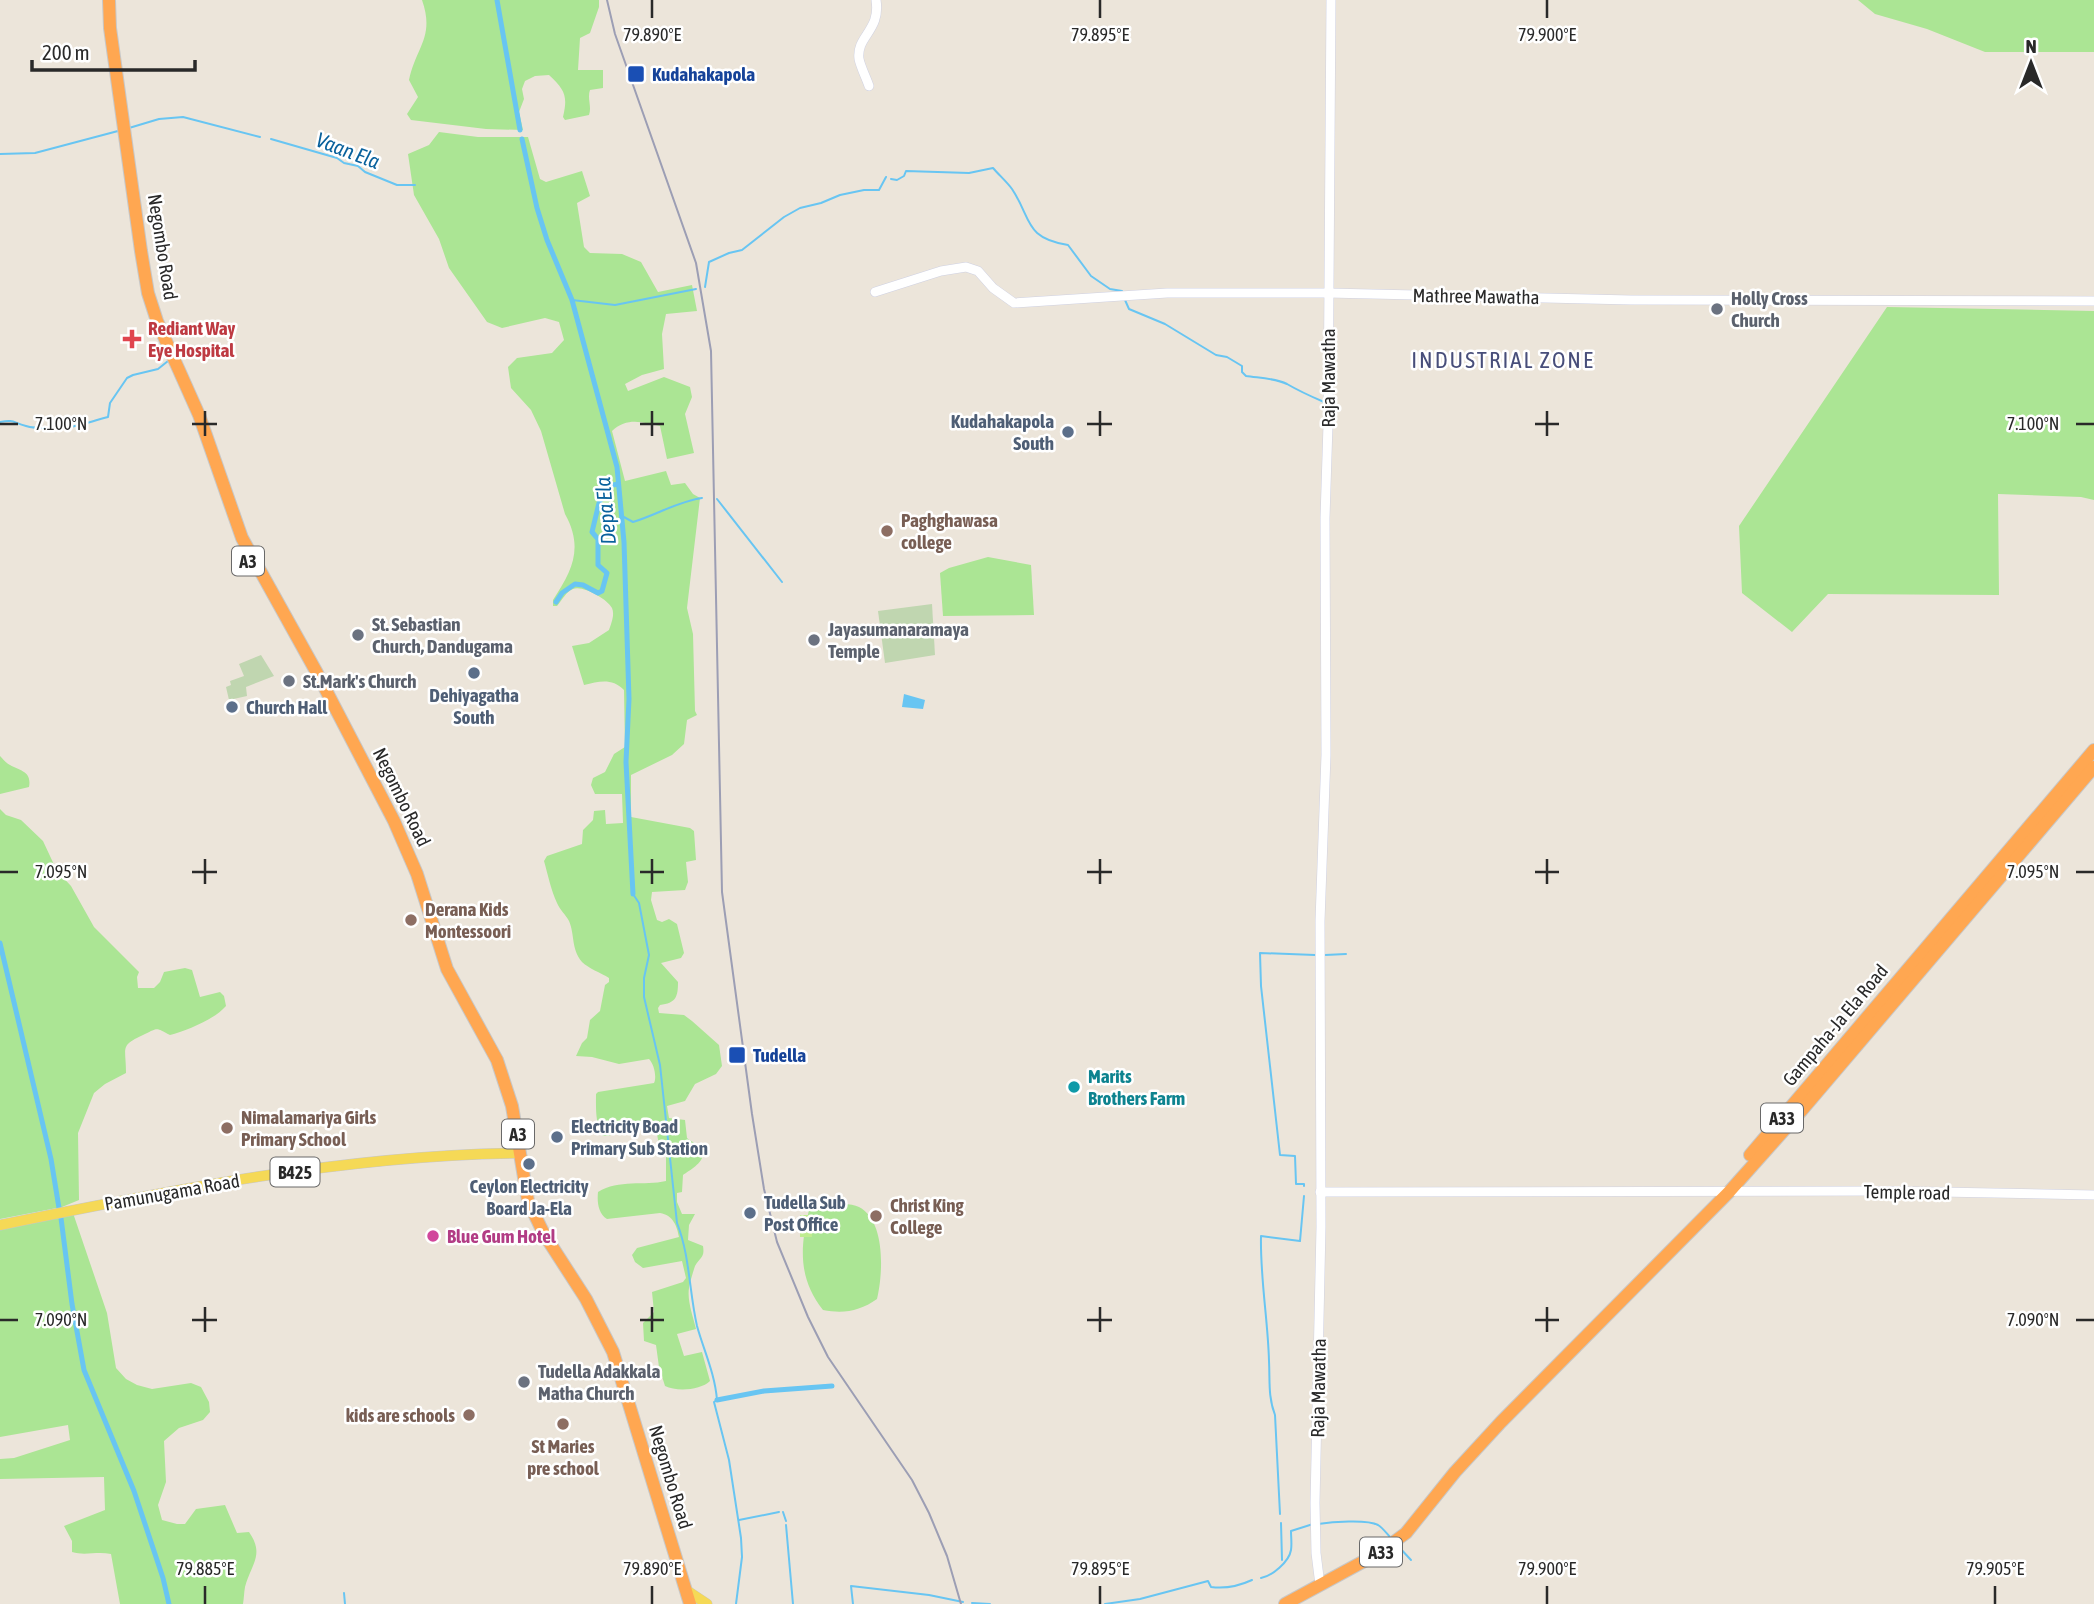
<svg xmlns="http://www.w3.org/2000/svg" width="2094" height="1604" font-family="'Asap Condensed',sans-serif">
  <rect width="100%" height="100%" fill="#ece5da"/>
  <g fill="#abe594">
    <path d="M422 0H599V7L590 33 580 38 578 70H603V88L590 90C587 98 592 107 589 115L565 120 563 117C568 96 565 90 549 75L535 76 525 81 522 89 524 99 519 112 523 130 486 129 411 120 407 114 418 97 409 80C416 47 435 37 422 0Z"/>
    <path d="M1858 0H2094V52H1985L1927 29 1875 14Z"/>
    <path d="M439 132 478 137H528L540 179 546 182 582 171 590 196 577 203 584 247 590 253 622 254 641 262 658 292 692 285 697 311 666 314 662 334 664 369 642 375 625 384 628 391 664 377 690 387 692 397 685 414 694 453 667 459 660 426C642 422 627 417 612 431L625 481 666 471 671 485 685 483 693 494 700 498 687 608 693 634 695 711 697 715 687 720 684 744 672 755 631 775V817L690 828 694 831 696 860 686 862 688 882 685 890 652 892 651 900 657 920 662 922 669 919 677 924 684 953 681 958 661 963 678 982C678 997 676 1003 660 1005L658 1008 659 1013 684 1015 692 1021 719 1045 722 1066 716 1074 695 1084 685 1101 667 1106 669 1118 685 1120 687 1138C690 1141 694 1142 697 1145 713 1157 692 1169 683 1175L682 1192 677 1193V1202L682 1214H695L689 1225 688 1240 703 1246C705 1258 700 1257 695 1266 694 1269 689 1285 689 1288 687 1301 693 1316 696 1329L677 1334 684 1356 702 1352 710 1381C701 1390 677 1392 665 1386L659 1367 656 1345 644 1341 643 1323 654 1312 652 1292 683 1282 686 1278 682 1261 643 1268 635 1262 632 1255 637 1248 679 1237C677 1226 673 1215 660 1213L607 1219C598 1213 597 1202 598 1192 619 1179 644 1186 666 1181V1150L659 1145 655 1123C638 1119 621 1136 603 1136 595 1125 596 1107 596 1094L598 1092 654 1083C657 1077 654 1064 649 1059L619 1064 592 1057 576 1056 582 1043 587 1038 590 1020 600 1011 605 985 609 982V978C601 973 588 968 582 962 571 949 575 935 569 921 566 915 560 910 557 903 551 890 548 875 544 861L547 856 582 844 583 830 593 820 594 811 605 810 606 824 623 823 622 794H595L591 785 593 778 605 772 614 754 625 747 624 690C612 678 600 681 584 685L572 646 589 643 609 630C611 624 615 615 612 608 607 599 583 585 573 589 566 592 562 600 557 606H553V600C572 571 584 548 565 514L541 431 531 410 511 388 508 367 517 358 552 353 564 340 559 322 545 318 502 328 487 322 449 268 439 239 414 195 408 154 429 145Z"/>
    <path d="M1887 307 2094 311V500L2081 497 1998 494 1999 595 1828 594 1792 632 1742 593 1739 526Z"/>
    <path d="M988 557 1031 565 1034 615 943 616 940 573 949 568Z"/>
    <path d="M0 756C3 759 6 763 10 765 20 771 32 771 29 787L0 794Z"/>
    <path d="M0 809 6 815 21 820 43 841 57 871 71 886 94 927 139 972 137 977 138 988H154L160 982 164 972 185 968 192 970 200 997 220 992 224 996 226 1006C215 1019 186 1031 170 1035 156 1028 159 1027 145 1034 119 1046 126 1046 126 1073L105 1084 94 1093 78 1133 79 1200 62 1207 0 1219Z"/>
    <path d="M827 1203C836 1204 851 1203 859 1207 886 1221 883 1274 877 1299 860 1311 844 1314 823 1310 798 1278 800 1248 809 1210Z"/>
    <path d="M73 1213 107 1313 116 1368 126 1379 137 1385 152 1389 191 1383 201 1387 209 1402 210 1412 203 1420 179 1428 164 1441 166 1482 158 1505 162 1520 177 1524H185L196 1509 225 1505 237 1533 249 1532C265 1555 251 1564 245 1587 244 1592 244 1598 243 1604H120L111 1554C97 1551 85 1556 72 1552V1541L64 1526 105 1510 104 1477 0 1479V1459L14 1458 70 1440 68 1425 0 1437V1229Z"/>
  </g>
  <g fill="#c0d6b0">
    <path d="M932 604 935 655 885 663 878 611Z"/>
    <path d="M261 655 274 676 246 687 247 696 229 700 226 687 231 685 230 681 244 676 239 664Z"/>
  </g>
  <rect fill="#bfec8f" x="800" y="1215" width="12" height="22"/>
  <path fill="#68c5f2" d="M904 694 925 700 923 709 902 707Z"/>
  <g fill="none" stroke-linecap="round" stroke-linejoin="round">
    <g stroke="#68c5f2" stroke-width="2">
      <path d="M129 128 159 119 183 117 260 137"/>
      <path d="M271 139 337 158 344 163 358 166 365 172 397 185H415"/>
      <path d="M0 154 35 153 118 131"/>
      <path d="M891 179 897 180 904 176 906 171 969 173 993 168C999 175 1007 182 1012 189 1032 219 1024 238 1068 245L1091 276 1110 289 1122 291"/>
      <path d="M705 287 709 262 729 253 742 250 784 217 800 208 821 203 840 195 864 190H879L886 177"/>
      <path d="M572 300 615 305 696 289"/>
      <path d="M1125 300 1129 309 1165 324 1216 355 1227 357 1242 366V372L1246 376C1259 378 1275 378 1287 384 1299 391 1310 396 1324 402"/>
      <path d="M0 422C15 419 13 423 26 426 35 429 50 428 59 428 77 428 91 421 108 417L110 403 127 378 133 375 158 369 168 361"/>
      <path d="M717 499 782 582"/>
      <path d="M622 516 633 522C656 515 679 501 702 498"/>
      <path d="M633 894 639 903 649 955 644 978V997L660 1065 677 1223C690 1256 689 1291 697 1326 704 1351 715 1374 717 1400L714 1402 729 1460 741 1538 742 1557 736 1604"/>
      <path d="M1325 955 1346 954"/>
      <path d="M1304 1186V1184H1296L1295 1156 1280 1155 1261 986 1260 953 1315 955"/>
      <path d="M783 1512 786 1521"/>
      <path d="M1280 1514 1275 1415C1268 1397 1270 1381 1269 1361 1268 1320 1260 1278 1261 1236L1300 1241 1304 1196"/>
      <path d="M739 1520 779 1512"/>
      <path d="M1281 1523 1282 1560"/>
      <path d="M1318 1524C1331 1522 1367 1519 1378 1525 1383 1528 1387 1534 1391 1538"/>
      <path d="M786 1525 793 1604"/>
      <path d="M1398 1546 1411 1560"/>
      <path d="M1261 1578C1272 1576 1289 1562 1291 1550 1292 1545 1291 1537 1291 1531L1313 1524"/>
      <path d="M344 1593 345 1604"/>
      <path d="M972 1603 990 1604"/>
      <path d="M853 1604 851 1586 929 1595 963 1602"/>
      <path d="M1105 1604 1140 1599 1208 1581 1211 1587C1226 1589 1239 1586 1252 1580"/>
    </g>
    <g stroke="#68c5f2" stroke-width="5">
      <path d="M497 0 520 130"/>
      <path d="M522 139 537 208 547 240 572 300 617 467 624 542 629 699 626 762 633 894"/>
      <path d="M556 602 562 593 575 584 583 585 598 593 602 591 607 573 598 565V539L592 532 599 503 608 486 618 484"/>
      <path d="M0 943 51 1159 59 1208"/>
      <path d="M61 1218 72 1304 84 1370 134 1491 163 1578 169 1604"/>
      <path d="M717 1400 764 1391 832 1386"/>
    </g>
    <g stroke="#cfd1e2" stroke-width="10">
      <g id="secondary">
        <path d="M869 86C866 77 861 68 859 59 856 36 881 31 876 0"/>
        <path d="M875 292 941 271 966 267 978 271 993 288 1014 303 1167 293H1328L1631 300 2094 301"/>
        <path d="M1320 1192 1886 1191 2094 1195"/>
        <path d="M1320 1585 1316 1553 1315 1503 1321 1227 1320 921 1326 755 1325 518 1328 425 1331 0"/>
      </g>
    </g>
    <g stroke="#c7c7c7" stroke-width="11">
      <g id="primary">
        <path d="M0 1225C171 1190 344 1155 520 1153"/>
        <path d="M686 1590 707 1604"/>
      </g>
    </g>
    <g stroke="#c7c7c7" stroke-width="14">
      <g id="highway">
        <path d="M109 0 110 28 141 251 148 293 157 321 199 415 242 538 317 673 394 821 417 874 447 969 497 1060 512 1106 528 1201 544 1234 586 1299 613 1352 690 1604"/>
        <path d="M1750 1155 2094 750"/>
        <path d="M1285 1604 1379 1553 1406 1533 1455 1472 1501 1422 1729 1192 1802 1110 2094 767"/>
      </g>
    </g>
    <use href="#secondary" stroke="#fff" stroke-width="9"/>
    <use href="#primary" stroke="#f5d956" stroke-width="10"/>
    <use href="#highway" stroke="#ffa751" stroke-width="12"/>
    <path stroke="#9c9eb4" stroke-width="2" d="M607 0 615 34 696 263 711 351 722 892 752 1114 764 1189 777 1242 808 1317 828 1357 912 1480 929 1513 947 1556 961 1604"/>
  </g>
  <path fill="none" stroke="#292929" stroke-width="2.5" d="M652 0V18M1100 0V18M1547 0V18M205 411V436M652 411V436M1100 411V436M1547 411V436M0 424H18M192 424H217M640 424H664M1087 424H1112M1535 424H1559M2076 424H2094M205 859V884M652 859V884M1100 859V884M1547 859V884M0 872H18M192 872H217M640 872H664M1087 872H1112M1535 872H1559M2076 872H2094M205 1307V1332M652 1307V1332M1100 1307V1332M1547 1307V1332M0 1320H18M192 1320H217M640 1320H664M1087 1320H1112M1535 1320H1559M2076 1320H2094M205 1586V1604M652 1586V1604M1100 1586V1604M1547 1586V1604M1995 1586V1604"/>
  <g fill="#1a4fb4" stroke="#fff" stroke-width="2.5">
    <rect x="627" y="65" width="18" height="18" rx="3.5"/>
    <rect x="728" y="1046" width="18" height="18" rx="3.5"/>
  </g>
  <g fill="#6b7280" stroke="#fff" stroke-width="2.5">
    <circle cx="1717" cy="309" r="7"/>
    <circle cx="358" cy="635" r="7"/>
    <circle cx="814" cy="640" r="7"/>
    <circle cx="289" cy="681" r="7"/>
    <circle cx="524" cy="1382" r="7"/>
  </g>
  <path fill="#e0444e" stroke="#fff" stroke-width="2.5" d="M128.5 328.5h7v7h7v7h-7v7h-7v-7h-7v-7h7z"/>
  <g fill="#5c6f8a" stroke="#fff" stroke-width="2.5">
    <circle cx="1068" cy="432" r="7"/>
    <circle cx="474" cy="673" r="7"/>
    <circle cx="232" cy="707" r="7"/>
    <circle cx="557" cy="1137" r="7"/>
    <circle cx="529" cy="1164" r="7"/>
    <circle cx="750" cy="1213" r="7"/>
  </g>
  <g fill="#8d6e63" stroke="#fff" stroke-width="2.5">
    <circle cx="887" cy="531" r="7"/>
    <circle cx="411" cy="920" r="7"/>
    <circle cx="227" cy="1128" r="7"/>
    <circle cx="876" cy="1216" r="7"/>
    <circle cx="469" cy="1415" r="7"/>
    <circle cx="563" cy="1424" r="7"/>
  </g>
  <circle fill="#0f9aa8" stroke="#fff" stroke-width="2.5" cx="1074" cy="1087" r="7"/>
  <circle fill="#d1479c" stroke="#fff" stroke-width="2.5" cx="433" cy="1236" r="7"/>
  <g text-anchor="middle" dominant-baseline="central" stroke-width="5" stroke-linejoin="round" paint-order="stroke">
    <g fill="#fff" stroke="#696969" stroke-width="2">
      <rect x="232" y="546.5" width="32" height="29" rx="5"/>
      <rect x="1761" y="1103.5" width="42" height="29" rx="5"/>
      <rect x="502" y="1119.5" width="32" height="29" rx="5"/>
      <rect x="270.5" y="1157.5" width="49" height="29" rx="5"/>
      <rect x="1360" y="1537.5" width="42" height="29" rx="5"/>
    </g>
    <g font-size="18" font-weight="bold" fill="#292929">
      <text x="248" y="561">A3</text>
      <text x="1782" y="1118">A33</text>
      <text x="518" y="1134">A3</text>
      <text x="295" y="1172">B425</text>
      <text x="1381" y="1552">A33</text>
    </g>
    <g font-size="19" font-weight="bold" fill="#164399" stroke="#fff" text-anchor="start">
      <text x="652" y="74">Kudahakapola</text>
      <text x="753" y="1055">Tudella</text>
    </g>
    <g font-size="19" fill="#292929" stroke="#fff">
      <text transform="translate(163 247) rotate(81)">Negombo Road</text>
      <text transform="translate(1476 296) rotate(1)">Mathree Mawatha</text>
      <text transform="translate(1328 378) rotate(-90)">Raja Mawatha</text>
      <text transform="translate(402 797) rotate(64)">Negombo Road</text>
      <text transform="translate(1835 1025) rotate(-50)">Gampaha-Ja Ela Road</text>
      <text transform="translate(172 1192) rotate(-10)">Pamunugama Road</text>
      <text transform="translate(1907 1192) rotate(1)">Temple road</text>
      <text transform="translate(1318 1388) rotate(-89)">Raja Mawatha</text>
      <text transform="translate(671 1477) rotate(73)">Negombo Road</text>
    </g>
    <g font-size="19" font-weight="bold" fill="#5b616d" stroke="#fff" text-anchor="start">
      <text x="1731" y="298">Holly Cross<tspan x="1731" dy="22">Church</tspan></text>
      <text x="372" y="624">St. Sebastian<tspan x="372" dy="22">Church, Dandugama</tspan></text>
      <text x="828" y="629">Jayasumanaramaya<tspan x="828" dy="22">Temple</tspan></text>
      <text x="303" y="681">St.Mark's Church</text>
      <text x="538" y="1371">Tudella Adakkala<tspan x="538" dy="22">Matha Church</tspan></text>
    </g>
    <g font-size="19" font-weight="bold" fill="#be3a42" stroke="#fff" text-anchor="start">
      <text x="148" y="328">Rediant Way<tspan x="148" dy="22">Eye Hospital</tspan></text>
    </g>
    <g font-size="19" font-weight="bold" fill="#4e5e75" stroke="#fff" text-anchor="start">
      <text x="1054" y="421" text-anchor="end">Kudahakapola<tspan x="1054" dy="22">South</tspan></text>
      <text x="474" y="695" text-anchor="middle">Dehiyagatha<tspan x="474" dy="22">South</tspan></text>
      <text x="246" y="707">Church Hall</text>
      <text x="571" y="1126">Electricity Boad<tspan x="571" dy="22">Primary Sub Station</tspan></text>
      <text x="529" y="1186" text-anchor="middle">Ceylon Electricity<tspan x="529" dy="22">Board Ja-Ela</tspan></text>
      <text x="764" y="1202">Tudella Sub<tspan x="764" dy="22">Post Office</tspan></text>
    </g>
    <g font-size="19" font-weight="bold" fill="#785e54" stroke="#fff" text-anchor="start">
      <text x="901" y="520">Paghghawasa<tspan x="901" dy="22">college</tspan></text>
      <text x="425" y="909">Derana Kids<tspan x="425" dy="22">Montessoori</tspan></text>
      <text x="241" y="1117">Nimalamariya Girls<tspan x="241" dy="22">Primary School</tspan></text>
      <text x="890" y="1205">Christ King<tspan x="890" dy="22">College</tspan></text>
      <text x="455" y="1415" text-anchor="end">kids are schools</text>
      <text x="563" y="1446" text-anchor="middle">St Maries<tspan x="563" dy="22">pre school</tspan></text>
    </g>
    <g font-size="19" font-weight="bold" fill="#0d838f" stroke="#fff" text-anchor="start">
      <text x="1088" y="1076">Marits<tspan x="1088" dy="22">Brothers Farm</tspan></text>
    </g>
    <g font-size="19" font-weight="bold" fill="#b23c85" stroke="#fff" text-anchor="start">
      <text x="447" y="1236">Blue Gum Hotel</text>
    </g>
    <g font-size="21" font-style="italic" fill="#09619c" stroke="#fff">
      <text transform="translate(348 150) rotate(21)">Vaan Ela</text>
      <text transform="translate(605 511) rotate(-95)">Depa Ela</text>
    </g>
    <g font-size="23" letter-spacing="2" fill="#484e7a" stroke="#fff">
      <text x="1503" y="360">INDUSTRIAL ZONE</text>
    </g>
  </g>
  <g font-size="18" text-anchor="middle" fill="#292929" stroke="#fff" stroke-width="5" stroke-linejoin="round" paint-order="stroke">
    <text x="652" y="41">79.890°E</text>
    <text x="1100" y="41">79.895°E</text>
    <text x="1547" y="41">79.900°E</text>
    <text x="61" y="430">7.100°N</text>
    <text x="2033" y="430">7.100°N</text>
    <text x="61" y="878">7.095°N</text>
    <text x="2033" y="878">7.095°N</text>
    <text x="61" y="1326">7.090°N</text>
    <text x="2033" y="1326">7.090°N</text>
    <text x="205" y="1575">79.885°E</text>
    <text x="652" y="1575">79.890°E</text>
    <text x="1100" y="1575">79.895°E</text>
    <text x="1547" y="1575">79.900°E</text>
    <text x="1995" y="1575">79.905°E</text>
  </g>
  <g transform="translate(2031 63)" stroke="#ffffff" stroke-width="5" paint-order="stroke">
  <path d="M0-5L12 26L0 18L-12 26Z" fill="#292929"/>
  <text y="-10" font-size="19" font-weight="bold" text-anchor="middle" fill="#292929">N</text>
  </g>
  <path d="M32 60v10h163v-10" fill="none" stroke="#292929" stroke-width="3.5"/>
  <text x="42" y="60" font-size="21" fill="#292929" stroke="#ffffff" stroke-width="5" paint-order="stroke">200 m</text>
</svg>
